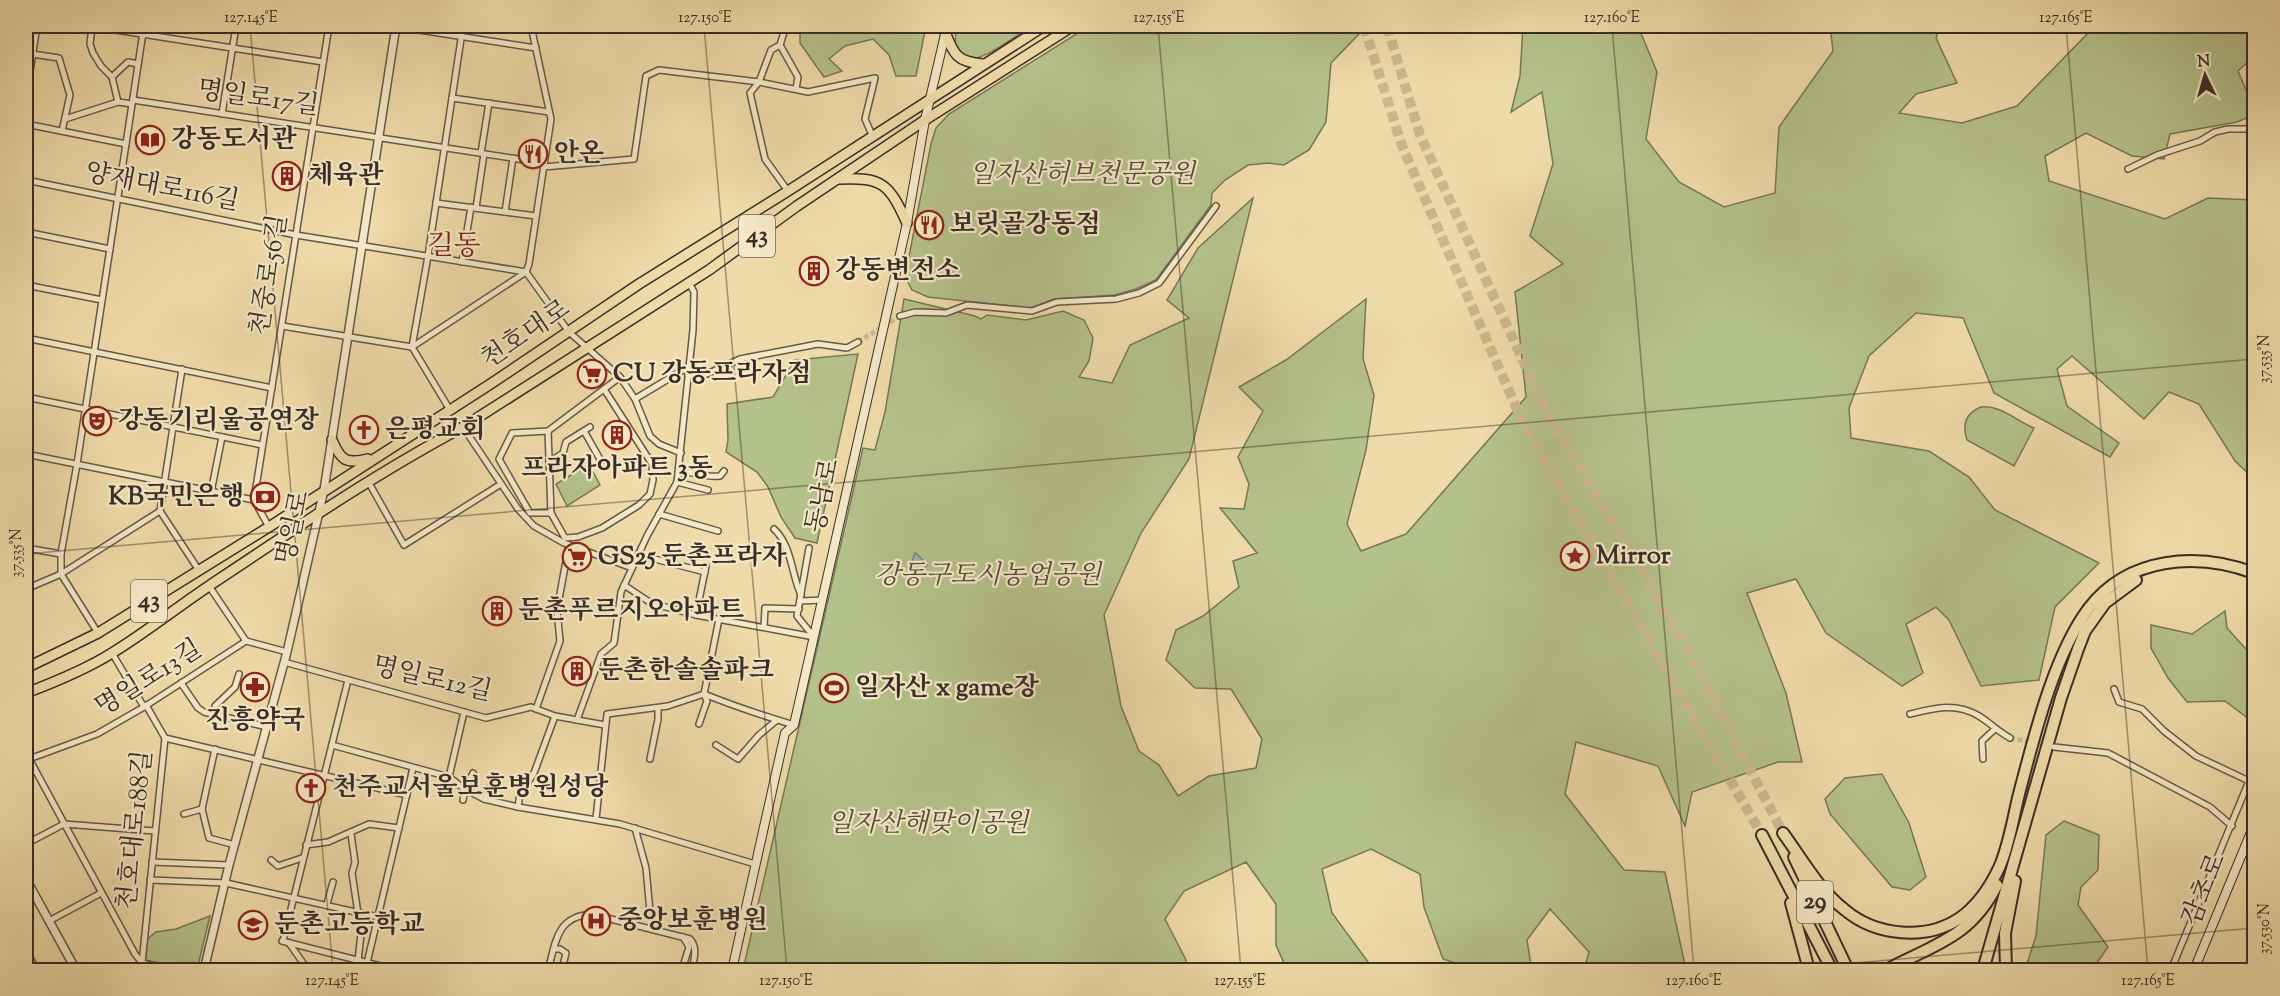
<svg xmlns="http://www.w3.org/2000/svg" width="2280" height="996" font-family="'Sorts Mill Goudy','Noto Serif KR',serif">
  <rect width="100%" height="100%" fill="#efdba9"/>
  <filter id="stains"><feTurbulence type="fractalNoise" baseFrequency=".00333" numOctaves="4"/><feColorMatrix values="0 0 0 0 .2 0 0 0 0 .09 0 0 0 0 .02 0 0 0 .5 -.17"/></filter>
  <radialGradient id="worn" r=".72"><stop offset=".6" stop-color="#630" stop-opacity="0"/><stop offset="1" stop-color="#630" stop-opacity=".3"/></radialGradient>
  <g fill="#b5c18b" stroke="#777758" stroke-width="1.5">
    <path d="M800 26H926L916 76H896L889 55 873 39 845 46 829 59 842 71 824 77 800 43Z"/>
    <path d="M956 26H1031C1017 35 988 58 971 59 964 59 960 53 955 48Z"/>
    <path d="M1089 26H1365L1359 34 1331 63 1326 122 1309 150 1284 165 1268 163 1248 165 1225 180 1212 193 1211 205 1156 280 1136 289 1115 295 1054 299 1030 308 928 297 912 290 905 277 931 144 936 128 949 114Z"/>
    <path d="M1523 26H1638L1657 72 1646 139 1679 182 1724 207 1775 193 1779 127 1833 51 1830 26H1940L1936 38 1957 83 1916 94 1899 113 1962 123 2017 106 2095 26H2254V56L2238 71 2254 109V115L2237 122 2170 134 2164 159 2132 156 2086 133 2045 156 2049 181 2165 219 2208 198 2254 200V479L2235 461 2199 404 2169 392 2144 419 2072 356 2057 369 2067 406 2119 443 2110 457 1994 393 1963 318 1916 313 1869 356 1849 408 1851 438 1929 451 1969 477 1995 510 2099 563 2055 607 2039 680 1981 686 1949 620 1936 607 1906 624 1923 673 1902 686 1826 633 1796 579 1747 593 1786 693 1802 762H1778L1692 792 1685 826 1658 766 1576 742 1565 794 1624 870 1665 872 1686 970H1584L1589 952 1550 909 1527 940 1531 965 1535 970H1468L1467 967 1443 959 1424 907 1420 874 1371 849 1322 869 1332 913 1374 970H1287L1276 945V904L1246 862 1184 891 1165 919 1186 960 1184 970H743L863 448 875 450 885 412 904 299 975 316 981 319 987 315 1026 320 1063 311 1084 320 1093 338 1089 361 1079 377 1112 383 1130 345 1189 318 1167 300 1198 248 1253 198 1189 459 1141 533 1104 615 1121 706 1139 751 1159 765 1178 796 1209 776 1256 768 1262 739 1231 689 1195 688 1166 660 1176 630 1203 616 1239 587 1233 561 1257 553 1220 508 1244 509 1249 484 1238 457 1263 411 1239 387 1286 360 1366 299 1363 359 1374 395 1366 450 1347 524 1361 551 1406 534 1526 397 1515 292 1563 264 1530 236 1553 164 1542 92 1511 112 1520 76Z"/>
    <path d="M858 354 817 543 795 538 781 517 768 487 757 472 726 452 728 440 727 404 773 397 795 360Z"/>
    <path d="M1981 407C2002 405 2016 421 2034 428L2014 466 1967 440C1962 425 1966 413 1981 407Z"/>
    <path d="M589 464 600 485 567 506 556 484Z"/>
    <path d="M2225 611 2227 628 2254 658V723L2225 701 2187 702 2168 678 2151 648V625L2192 634Z"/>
    <path d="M1882 774 1909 823 1926 877 1910 890 1892 887 1830 814 1825 799 1845 778Z"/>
    <path d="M2064 821 2099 835 2098 870 2081 887 2078 905 2108 947 2092 970H2025L2036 936 2046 835Z"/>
    <path d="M210 916 197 970 144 960 146 940 156 932 176 929Z"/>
  </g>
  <path fill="#9abaae" stroke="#738278" stroke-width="1.5" d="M915 553 917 554 927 565 915 580H910L907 576Z"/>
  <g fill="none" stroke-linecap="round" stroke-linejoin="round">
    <g stroke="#cbb88f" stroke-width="5" stroke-dasharray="5 2.5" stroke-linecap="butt">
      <path d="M858 342 900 316"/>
      <path d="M2010 738 2047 745"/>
    </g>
    <g stroke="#cbb88f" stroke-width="10" stroke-dasharray="10 5" stroke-linecap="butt">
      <path d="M1364 26 1402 146 1523 423 1762 835"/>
      <path d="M1387 26 1420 135 1545 409 1689 652 1783 833"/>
    </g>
    <g stroke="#665847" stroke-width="8">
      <g id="minor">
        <path d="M90 26 323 62"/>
        <path d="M92 26 90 44 93 53 101 66 112 77 118 102"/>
        <path d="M393 26 536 48"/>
        <path d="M786 26 780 45 771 50 759 82 750 93 765 159 788 191"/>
        <path d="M780 45 798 77 796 89"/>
        <path d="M32 54 59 58 70 95 62 131"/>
        <path d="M112 77 128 62 138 64"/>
        <path d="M26 97 37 26"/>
        <path d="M452 98 549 112"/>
        <path d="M133 100 544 163"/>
        <path d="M222 114 236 26"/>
        <path d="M65 119 118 102 132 104"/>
        <path d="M26 124 126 144"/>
        <path d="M481 153 489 103"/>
        <path d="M544 167 634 159 646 76 659 70 759 82 808 92 875 78 865 119 872 135"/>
        <path d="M2128 169 2157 155 2200 141 2215 132 2228 129H2254"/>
        <path d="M26 180 296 235 526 272 569 332 620 377 635 399 650 436 659 444 681 453"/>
        <path d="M436 203 536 216"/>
        <path d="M476 208 484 154"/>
        <path d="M505 212 513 158"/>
        <path d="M26 232 110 249"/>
        <path d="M462 262 471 207"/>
        <path d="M26 285 102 300"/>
        <path d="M900 316 915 312 946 313 967 305 1032 311 1057 302 1116 299 1139 293 1159 283 1216 206"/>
        <path d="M282 326 412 347"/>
        <path d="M26 338 272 388"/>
        <path d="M412 347 526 272 529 264 551 119 531 26"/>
        <path d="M182 369 160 511 198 569"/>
        <path d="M688 375 707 374 740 359 818 344 847 348 858 342"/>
        <path d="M26 397 262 445"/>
        <path d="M635 399 688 367"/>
        <path d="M450 410 412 347 428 256 463 26"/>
        <path d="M463 427 518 509 534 526 564 543 632 568"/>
        <path d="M548 431 551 513 565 538 578 537 602 528 639 505 650 494 653 480 652 464 604 389"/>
        <path d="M584 431 601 461"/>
        <path d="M26 454 254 500"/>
        <path d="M549 462 563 453 566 442 590 427"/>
        <path d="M679 471C693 472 707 478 720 476L724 471"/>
        <path d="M677 482 708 490"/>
        <path d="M369 483 404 545 501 484"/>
        <path d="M211 492 222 437"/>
        <path d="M551 513H530L499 459 512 433 548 431 620 377"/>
        <path d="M659 514 718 531"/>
        <path d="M269 527 254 500 329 26"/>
        <path d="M774 529C792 546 791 573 801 595"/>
        <path d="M26 548 61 554"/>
        <path d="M809 548 797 616 814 637"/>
        <path d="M637 558H651L705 572"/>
        <path d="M624 585 651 603 696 615 814 637"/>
        <path d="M209 586 246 641"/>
        <path d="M26 589 61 574 160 511"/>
        <path d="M800 601 823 600"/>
        <path d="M696 615 706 566"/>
        <path d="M764 627 765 608 799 609"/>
        <path d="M98 633 61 574V554L77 464 144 26"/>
        <path d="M112 653 144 707"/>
        <path d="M284 662 486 718 531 707 555 716 605 725"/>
        <path d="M181 683 198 708 204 712 267 727"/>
        <path d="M2114 689 2119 702 2142 709 2164 731 2196 756 2249 781"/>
        <path d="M536 709 560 641 557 610 569 545"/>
        <path d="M215 713V706L235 687 239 674"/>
        <path d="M1910 714C1934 708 1956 702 1979 716 1990 723 1999 732 2010 738"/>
        <path d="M577 720 601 654 614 643 621 592 647 536 677 482 693 330 694 292 689 283"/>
        <path d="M699 724 707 701 704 694 719 619"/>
        <path d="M165 738 407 795"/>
        <path d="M332 745 449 777 463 788 484 799 518 807 620 824 755 864"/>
        <path d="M716 745 738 759 759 735 777 720"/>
        <path d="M2054 747 2108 753 2210 807 2232 826"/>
        <path d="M215 749 202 809 209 838 235 845"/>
        <path d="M26 753 135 954 142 963 173 970"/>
        <path d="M29 759 97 734 144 707 246 641 287 652"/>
        <path d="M650 759 658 719V708"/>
        <path d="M1983 759 1982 741 1995 729"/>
        <path d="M449 777 464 712"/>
        <path d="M484 799 495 778"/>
        <path d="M463 800 465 789 473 773"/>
        <path d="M518 807 520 794 534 773 555 716"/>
        <path d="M184 814 202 809"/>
        <path d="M596 819 607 714 668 706 704 694C734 706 764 716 794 725"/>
        <path d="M635 828 646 868 650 912"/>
        <path d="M351 834 355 862 352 873 361 934 357 970"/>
        <path d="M26 844 64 824 155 831"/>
        <path d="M306 845 328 842 369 824 399 828"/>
        <path d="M2245 846 2254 853"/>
        <path d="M271 860 278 866 302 858"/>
        <path d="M152 862 229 865"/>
        <path d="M150 880 226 883 378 917"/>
        <path d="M327 904 333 882"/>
        <path d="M49 921 101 893"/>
        <path d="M282 941 396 970"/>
        <path d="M283 941 348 680"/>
        <path d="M289 943 308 970"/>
        <path d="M554 949H560L566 953 562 970"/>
        <path d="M26 961 30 958 37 970"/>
        <path d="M367 963 413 768"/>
        <path d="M135 970 142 963 165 738 146 705"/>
        <path d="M548 970C556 942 556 917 591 914L690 939C698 948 694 959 692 970"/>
        <path d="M682 970 689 947 683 937"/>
        <path d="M2171 970 2249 781 2254 783"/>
      </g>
    </g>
    <g stroke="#665847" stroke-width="10">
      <g id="tertiary">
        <path d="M26 879 76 970"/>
        <path d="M204 970 229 865 287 652 324 490 396 26"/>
      </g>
    </g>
    <g stroke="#392d26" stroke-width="10">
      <g id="secondary">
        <path d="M732 970 785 733 794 725 907 223 925 120 947 26"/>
        <path d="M2194 970 2254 825"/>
      </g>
    </g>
    <g stroke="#392d26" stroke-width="12">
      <g id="primary">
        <path d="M945 32C954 55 957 62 983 64"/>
        <path d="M839 179C883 177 889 184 907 223"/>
        <path d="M332 440C341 461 346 464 368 459"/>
        <path d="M26 668 98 633 269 527 492 383 639 284 788 191 1044 26"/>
        <path d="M26 693C55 682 85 670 112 653 145 633 176 608 209 586 291 531 375 474 463 427L709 270 797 206 925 120 1073 26"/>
      </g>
    </g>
    <g stroke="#392d26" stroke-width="14">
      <g id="motorway">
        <path d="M1783 833C1802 859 1819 890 1845 910 1876 936 1926 941 1960 918 1977 906 1990 887 1999 868 2009 846 2013 818 2019 794 2034 737 2054 654 2089 608 2129 556 2198 552 2254 573"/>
        <path d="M1762 835 1832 970"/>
        <path d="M1794 857 1848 970"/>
        <path d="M1791 903 1809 970"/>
        <path d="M1886 970C1935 944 1970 938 1997 885"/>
        <path d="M1983 970 2061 698 2078 649 2085 631 2105 603 2136 580"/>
        <path d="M2006 970 2005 933 2015 881"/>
      </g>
    </g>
    <use href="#minor" stroke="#f5e8c7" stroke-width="5"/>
    <use href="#tertiary" stroke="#f5e8c7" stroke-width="7"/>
    <use href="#secondary" stroke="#f5e8c7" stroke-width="8"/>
    <use href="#primary" stroke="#efdba9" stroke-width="9"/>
    <use href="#motorway" stroke="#efdba9" stroke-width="10"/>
  </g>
  <path fill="none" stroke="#392d26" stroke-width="1.5" stroke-opacity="0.45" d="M250 26 333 970M704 26 787 970M1158 26 1241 970M1612 26 1694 970M2066 26 2148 970M26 554 2254 359M1774 970 2254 928"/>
  <defs>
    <g id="library-ring" transform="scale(1.5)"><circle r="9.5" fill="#f5e8c7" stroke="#8f2418" stroke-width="1.5"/><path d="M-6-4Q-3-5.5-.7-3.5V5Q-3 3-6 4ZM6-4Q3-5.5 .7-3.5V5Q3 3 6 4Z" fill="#8f2418"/></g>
    <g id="restaurant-ring" transform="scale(1.5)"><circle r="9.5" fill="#f5e8c7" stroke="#8f2418" stroke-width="1.5"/><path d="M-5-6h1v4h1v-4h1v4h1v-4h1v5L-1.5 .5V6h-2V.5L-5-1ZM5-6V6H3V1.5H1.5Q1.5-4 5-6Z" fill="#8f2418"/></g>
    <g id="building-ring" transform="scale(1.5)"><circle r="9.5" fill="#f5e8c7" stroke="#8f2418" stroke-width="1.5"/><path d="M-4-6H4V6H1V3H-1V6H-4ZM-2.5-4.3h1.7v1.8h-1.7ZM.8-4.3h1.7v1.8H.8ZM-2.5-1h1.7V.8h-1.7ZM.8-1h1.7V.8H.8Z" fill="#8f2418"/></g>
    <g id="supermarket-ring" transform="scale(1.5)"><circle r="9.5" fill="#f5e8c7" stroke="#8f2418" stroke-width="1.5"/><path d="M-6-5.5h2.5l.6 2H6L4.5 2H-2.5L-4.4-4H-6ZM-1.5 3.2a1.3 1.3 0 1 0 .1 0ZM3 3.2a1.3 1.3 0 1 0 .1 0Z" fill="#8f2418"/></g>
    <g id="theatre-ring" transform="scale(1.5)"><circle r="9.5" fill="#f5e8c7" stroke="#8f2418" stroke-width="1.5"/><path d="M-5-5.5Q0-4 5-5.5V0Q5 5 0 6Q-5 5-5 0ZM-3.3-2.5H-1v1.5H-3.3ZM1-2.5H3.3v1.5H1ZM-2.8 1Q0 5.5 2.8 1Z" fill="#8f2418"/></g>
    <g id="church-ring" transform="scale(1.5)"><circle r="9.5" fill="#f5e8c7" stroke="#8f2418" stroke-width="1.5"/><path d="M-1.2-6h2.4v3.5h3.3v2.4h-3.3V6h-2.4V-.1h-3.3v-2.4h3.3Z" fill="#8f2418"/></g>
    <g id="bank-ring" transform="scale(1.5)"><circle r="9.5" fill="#f5e8c7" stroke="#8f2418" stroke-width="1.5"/><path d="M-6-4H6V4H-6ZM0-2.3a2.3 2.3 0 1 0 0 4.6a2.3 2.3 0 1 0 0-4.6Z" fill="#8f2418"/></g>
    <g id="sight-ring" transform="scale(1.5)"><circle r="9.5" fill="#f5e8c7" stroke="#8f2418" stroke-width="1.5"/><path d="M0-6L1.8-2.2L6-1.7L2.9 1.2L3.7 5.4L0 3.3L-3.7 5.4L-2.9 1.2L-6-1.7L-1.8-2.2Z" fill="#8f2418"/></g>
    <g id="pharmacy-ring" transform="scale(1.5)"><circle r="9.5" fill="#f5e8c7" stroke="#8f2418" stroke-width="1.5"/><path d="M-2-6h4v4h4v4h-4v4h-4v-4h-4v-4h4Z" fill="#8f2418"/></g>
    <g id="stadium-ring" transform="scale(1.5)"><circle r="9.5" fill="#f5e8c7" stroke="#8f2418" stroke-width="1.5"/><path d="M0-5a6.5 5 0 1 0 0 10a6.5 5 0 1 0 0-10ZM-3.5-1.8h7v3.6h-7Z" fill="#8f2418"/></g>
    <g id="hospital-ring" transform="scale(1.5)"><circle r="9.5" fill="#f5e8c7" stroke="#8f2418" stroke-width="1.5"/><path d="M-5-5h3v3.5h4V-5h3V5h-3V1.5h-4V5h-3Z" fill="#8f2418"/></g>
    <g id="school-ring" transform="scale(1.5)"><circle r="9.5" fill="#f5e8c7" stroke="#8f2418" stroke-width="1.5"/><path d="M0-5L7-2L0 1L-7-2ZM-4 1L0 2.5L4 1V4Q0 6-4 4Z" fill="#8f2418"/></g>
  </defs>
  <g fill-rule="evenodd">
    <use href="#library-ring" x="150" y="140"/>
    <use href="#restaurant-ring" x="533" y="154"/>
    <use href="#building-ring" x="287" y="176"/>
    <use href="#restaurant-ring" x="929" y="225"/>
    <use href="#building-ring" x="814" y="271"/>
    <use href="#supermarket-ring" x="592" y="374"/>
    <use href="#theatre-ring" x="97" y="421"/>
    <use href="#church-ring" x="364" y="430"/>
    <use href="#building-ring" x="617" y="435"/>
    <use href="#bank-ring" x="265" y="497"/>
    <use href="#sight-ring" x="1575" y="556"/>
    <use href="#supermarket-ring" x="577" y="557"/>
    <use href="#building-ring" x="497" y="611"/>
    <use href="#building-ring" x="577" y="671"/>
    <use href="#pharmacy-ring" x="255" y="687"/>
    <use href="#stadium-ring" x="834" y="688"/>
    <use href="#church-ring" x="311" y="788"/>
    <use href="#hospital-ring" x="596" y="921"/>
    <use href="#school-ring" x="253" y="925"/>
  </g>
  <g text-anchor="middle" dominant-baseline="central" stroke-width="4.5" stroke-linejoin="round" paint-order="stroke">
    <g fill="#f5e8c7" stroke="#716556" stroke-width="1.5">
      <rect x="739" y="215" width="36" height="42" rx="4.5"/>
      <rect x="131" y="580" width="36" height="42" rx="4.5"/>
      <rect x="1797" y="881" width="36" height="42" rx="4.5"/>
    </g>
    <g font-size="24" font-weight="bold" fill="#392d26">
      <text x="757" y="236">43</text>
      <text x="149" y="601">43</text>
      <text x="1815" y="902">29</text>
    </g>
    <g font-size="26" fill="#392d26" stroke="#f5e8c7">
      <text transform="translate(258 99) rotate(8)">명일로17길</text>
      <text transform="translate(162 188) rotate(11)">양재대로116길</text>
      <text transform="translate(270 275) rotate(-81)">천중로56길</text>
      <text transform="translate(526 335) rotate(-34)">천호대로</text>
      <text transform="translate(824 496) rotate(-78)">동남로</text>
      <text transform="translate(294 528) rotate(-78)">명일로</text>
      <text transform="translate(149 679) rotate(-32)">명일로13길</text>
      <text transform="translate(432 680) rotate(13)">명일로12길</text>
      <text transform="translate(136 830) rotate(-84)">천호대로188길</text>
      <text transform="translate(2205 890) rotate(-68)">감초로</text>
    </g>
    <g font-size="26" font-weight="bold" fill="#392d26" stroke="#f5e8c7" text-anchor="start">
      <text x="171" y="140">강동도서관</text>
      <text x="554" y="154">안온</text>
      <text x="308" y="176">체육관</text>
      <text x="950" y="225">보릿골강동점</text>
      <text x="835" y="271">강동변전소</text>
      <text x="613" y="374">CU 강동프라자점</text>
      <text x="118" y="421">강동기리울공연장</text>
      <text x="385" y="430">은평교회</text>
      <text x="617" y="469" text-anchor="middle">프라자아파트 3동</text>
      <text x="244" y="497" text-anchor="end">KB국민은행</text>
      <text x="1596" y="556">Mirror</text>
      <text x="598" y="557">GS25 둔촌프라자</text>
      <text x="518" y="611">둔촌푸르지오아파트</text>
      <text x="598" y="671">둔촌한솔솔파크</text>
      <text x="855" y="688">일자산 x game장</text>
      <text x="255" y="721" text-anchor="middle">진흥약국</text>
      <text x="332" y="788">천주교서울보훈병원성당</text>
      <text x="617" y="921">중앙보훈병원</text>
      <text x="274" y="925">둔촌고등학교</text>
    </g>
    <g font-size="26" font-style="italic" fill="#524b3a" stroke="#f5e8c7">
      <text x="1082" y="175">일자산허브천문공원</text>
      <text x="988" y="576">강동구도시농업공원</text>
      <text x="928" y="824">일자산해맞이공원</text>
    </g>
    <g font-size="28" fill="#7a1f14" stroke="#f5e8c7">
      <text x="454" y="247">길동</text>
    </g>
  </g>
  <rect width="2280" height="996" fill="none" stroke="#efdba9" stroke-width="66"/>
  <g transform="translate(2205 75) rotate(355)" stroke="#f5e8c7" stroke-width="4.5" paint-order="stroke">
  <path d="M0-4.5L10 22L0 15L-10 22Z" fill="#392d26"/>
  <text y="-9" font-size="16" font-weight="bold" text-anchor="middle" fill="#392d26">N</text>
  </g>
  <rect x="33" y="33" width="2214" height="930" fill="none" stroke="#392d26" stroke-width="2"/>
  <g font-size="15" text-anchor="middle" fill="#392d26">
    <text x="251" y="22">127.145°E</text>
    <text x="705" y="22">127.150°E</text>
    <text x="1159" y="22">127.155°E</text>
    <text x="1612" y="22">127.160°E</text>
    <text x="2066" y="22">127.165°E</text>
    <text transform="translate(2264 359) rotate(-90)" y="5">37.535°N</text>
    <text transform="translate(16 553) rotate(-90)" y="5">37.535°N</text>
    <text transform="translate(2264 929) rotate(-90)" y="5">37.530°N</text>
    <text x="332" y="985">127.145°E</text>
    <text x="786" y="985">127.150°E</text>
    <text x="1240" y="985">127.155°E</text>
    <text x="1694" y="985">127.160°E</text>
    <text x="2148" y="985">127.165°E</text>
  </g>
  <rect width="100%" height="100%" filter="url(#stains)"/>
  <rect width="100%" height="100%" fill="url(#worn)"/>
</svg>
